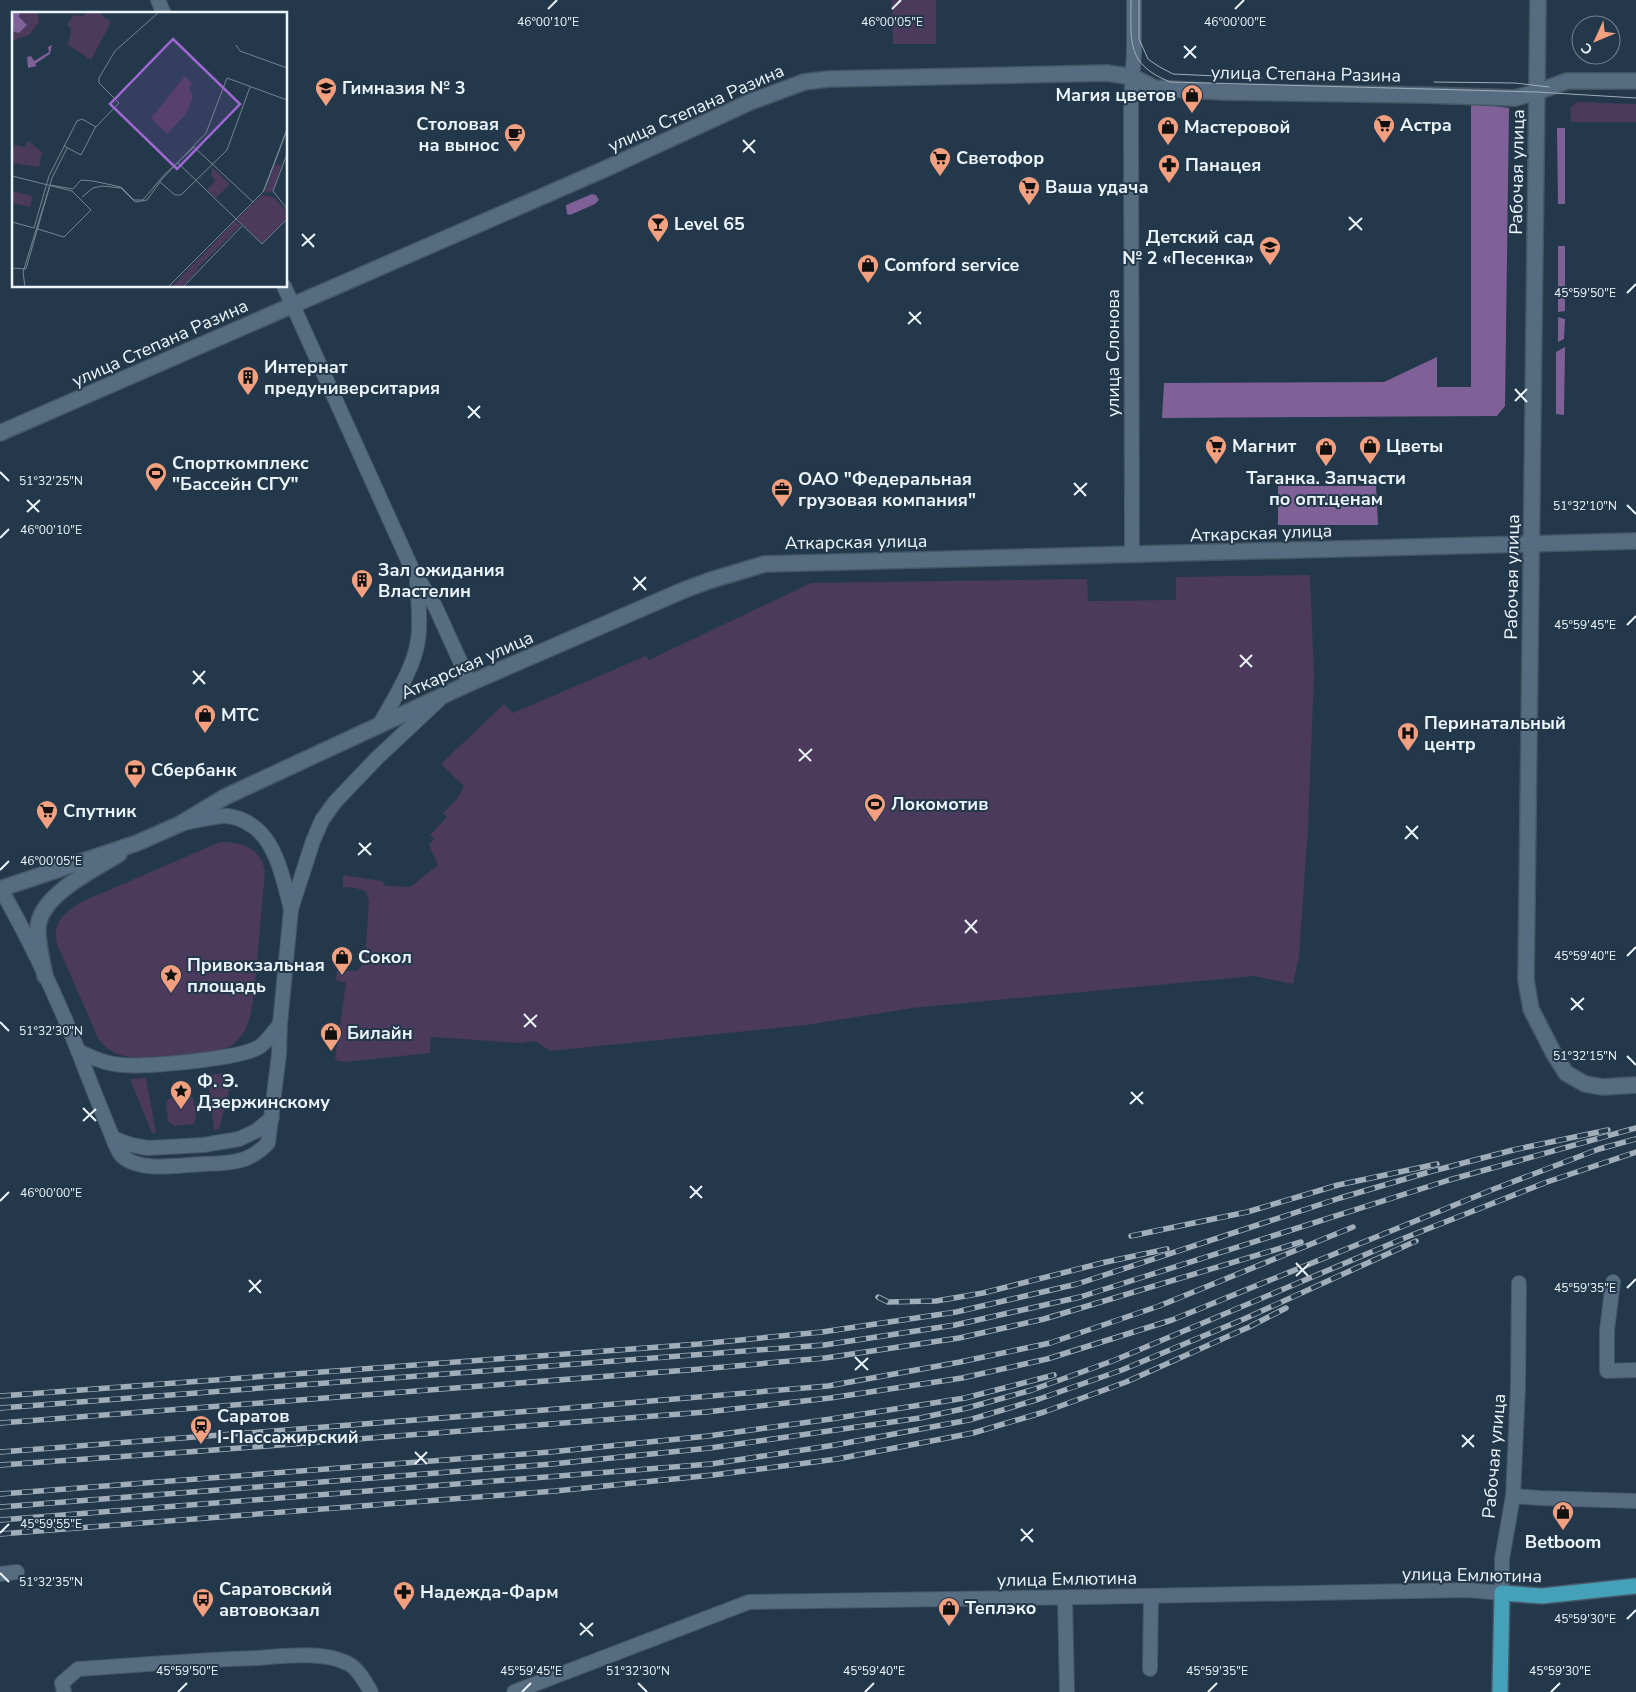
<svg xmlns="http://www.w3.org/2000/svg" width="1636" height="1692" font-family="'Nunito Sans',sans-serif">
  <rect width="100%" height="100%" fill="#23384a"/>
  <g fill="#4c3a5c">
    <path d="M892 0H936V44H893Z"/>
    <path d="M1576 102 1636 104V122H1571L1570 109Z"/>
    <path d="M1310 575 1314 676 1308 828 1299 956 1293 984 1254 976 912 1008 806 1025 550 1051 535 1041 521 1043 431 1037 430 1053 345 1062 335 1060 346 983 336 980 337 970 357 971 365 962 369 900 365 891 356 888 343 887V875L381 881 386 886 410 887 438 865 429 845 434 839 430 835 447 817 443 813 457 799 464 786 441 764 504 704 513 713 646 656 649 660 811 583 1087 579 1088 601 1176 600V577Z"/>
    <path d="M220 842C242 842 260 847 265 871L254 994C250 1022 247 1040 219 1052 204 1053 188 1054 172 1055 146 1057 115 1064 98 1038L57 944C53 921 62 916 79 903Z"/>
    <path d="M225 1073 232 1079 219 1129 214 1130 208 1075Z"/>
    <path d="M146 1078 156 1133H152L130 1079Z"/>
    <path d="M190 1096 194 1100 196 1119 193 1124 174 1126 168 1121 166 1102 170 1098Z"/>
  </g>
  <g fill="#7f6198">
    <path d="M1471 103 1509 108 1505 406 1497 416 1162 418 1164 383 1384 382 1437 357V387H1471Z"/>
    <path d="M1557 128H1565V204H1558Z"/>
    <path d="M592 194 596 195 599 200 595 204 570 215 567 214 566 205Z"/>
    <path d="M1558 246H1565V311L1558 312Z"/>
    <path d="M1558 317 1565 319 1564 339 1558 342Z"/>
    <path d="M1565 347 1564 415 1556 414V352Z"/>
    <path d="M1278 486H1376L1378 525H1278Z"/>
  </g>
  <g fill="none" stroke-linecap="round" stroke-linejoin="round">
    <g stroke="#455765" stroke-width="16">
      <g id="street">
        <path d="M158 0 164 14"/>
        <path d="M284 286 412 569 435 606 470 683"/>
        <path d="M1132 555 1131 103 1134 53V0"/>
        <path d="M379 726C393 700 414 669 418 640 421 621 418 600 417 581"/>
        <path d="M183 823C194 821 219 815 228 816 274 823 281 872 291 909"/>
        <path d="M1 889C30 941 57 997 79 1053 89 1079 99 1105 110 1131 113 1138 116 1149 121 1155 139 1173 179 1165 202 1164 229 1163 248 1164 268 1143L279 1054 280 1024 291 909 313 841 322 820 335 802 377 758 440 699"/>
        <path d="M78 1051C93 1058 106 1064 122 1065 147 1067 240 1059 259 1047 267 1042 274 1031 280 1024"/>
        <path d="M113 1138 131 1145 148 1148 203 1145 239 1139 256 1131 272 1118"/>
        <path d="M1613 1282 1607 1330V1371L1636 1370"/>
        <path d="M1513 1496 1539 1498 1636 1501"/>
        <path d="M0 1574 17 1572"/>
        <path d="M1065 1598 1067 1692"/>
        <path d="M1150 1669 1151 1596"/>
        <path d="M64 1692 62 1683 78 1669C138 1665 197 1660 257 1658 284 1656 323 1651 347 1663 358 1668 365 1682 371 1692"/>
        <path d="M514 1692 749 1602 1087 1597 1467 1590 1502 1593V1559L1513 1496 1518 1387 1519 1283"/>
      </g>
    </g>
    <g stroke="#455765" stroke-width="18">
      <g id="secondary">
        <path d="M1538 0 1526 980 1531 1009 1554 1054 1566 1073 1585 1084 1602 1087 1636 1085"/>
        <path d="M0 433 605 169 750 102 804 82 828 79 1107 73 1133 77 1155 88 1223 92 1424 95 1515 98 1537 92 1567 81H1636"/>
        <path d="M0 889 137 843 180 824 225 797 257 782 470 683 684 590 711 580 765 564 1636 541"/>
        <path d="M45 976C42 960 37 943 38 927 41 894 94 870 119 854"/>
      </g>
    </g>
    <g stroke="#455765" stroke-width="18">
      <path id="primary" d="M1500 1692 1502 1593 1542 1596 1636 1586"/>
    </g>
    <use href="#street" stroke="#556c81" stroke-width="14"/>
    <use href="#secondary" stroke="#556c81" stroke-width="15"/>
    <use href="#primary" stroke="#45a0b9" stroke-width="15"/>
    <g stroke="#a1aeb9" stroke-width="1">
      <path d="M1131 0C1131 42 1126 64 1170 82L1537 92 1636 98"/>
      <path d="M1139 0V39L1148 59 1158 66 1173 74 1262 78"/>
      <path d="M1434 82 1515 83 1549 87"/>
    </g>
    <g stroke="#a1aeb9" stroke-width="5.5">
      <g id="rail">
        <path d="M1131 1236 1247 1212 1338 1185 1437 1164"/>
        <path d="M878 1297 888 1302 936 1301 983 1293 1106 1262 1167 1249"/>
        <path d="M0 1396 699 1344 822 1332 956 1312 1077 1284 1340 1198 1429 1172 1513 1150 1608 1130"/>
        <path d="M0 1408 824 1345 955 1325 1080 1297 1449 1180 1636 1128"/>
        <path d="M0 1423 701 1369 825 1358 959 1338 1044 1319 1301 1242"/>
        <path d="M0 1452 544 1410 828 1386 960 1362 1050 1343 1159 1306 1353 1227"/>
        <path d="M0 1465 201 1451 706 1412 830 1398 962 1378 1047 1359 1172 1320 1494 1189 1599 1149 1636 1139"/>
        <path d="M0 1494 550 1452 708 1436 831 1419 965 1398 1054 1375"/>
        <path d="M0 1507 552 1464 710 1448 920 1418 967 1408 1032 1390 1115 1360 1407 1237 1547 1182 1636 1152"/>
        <path d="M0 1520 711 1464 835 1445 969 1420 1039 1399 1122 1370 1244 1319 1416 1241"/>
        <path d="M0 1534 555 1491 713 1475 837 1459 973 1433 1044 1412 1126 1382 1249 1327 1286 1308"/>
      </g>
    </g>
    <use href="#rail" stroke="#23384a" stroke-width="4" stroke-dasharray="11" stroke-linecap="butt"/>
  </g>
  <path fill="none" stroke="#edf5fc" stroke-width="2" d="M548 9 557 0M892 9 901 0M1235 9 1244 0M1184 46 1196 58M1184 58 1196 46M743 140 755 153M743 152 755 140M1349 217 1362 230M1349 230 1362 218M302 234 314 247M302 246 315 234M1627 293 1636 284M909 312 921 324M908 324 921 312M1515 389 1527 402M1515 401 1527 389M468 406 480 418M468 418 480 406M0 472 9 481M1074 483 1086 496M1074 495 1087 483M27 500 39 512M1627 505 1636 514M27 512 40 500M0 538 9 529M634 577 646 590M633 590 646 577M1627 625 1636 616M1240 655 1252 667M1240 667 1252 655M193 671 205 684M193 684 205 671M799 749 811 761M799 761 812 749M1406 826 1418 839M1405 839 1418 826M359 843 371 855M358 855 371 843M0 870 9 861M965 920 977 933M965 933 977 920M1627 956 1636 947M1571 998 1583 1010M1571 1010 1584 998M524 1014 536 1027M0 1022 9 1031M524 1027 537 1015M1627 1056 1636 1065M1131 1092 1143 1104M1130 1104 1143 1092M83 1108 96 1121M83 1121 96 1109M690 1186 702 1198M690 1198 702 1186M0 1201 9 1192M1296 1263 1308 1276M1296 1276 1309 1264M249 1280 261 1293M1627 1288 1636 1279M249 1292 261 1280M855 1357 868 1370M855 1370 868 1358M1462 1435 1474 1447M1462 1447 1474 1435M415 1452 427 1464M415 1464 427 1452M1021 1529 1033 1542M0 1533 9 1524M1021 1541 1033 1529M0 1573 9 1582M1627 1619 1636 1610M580 1623 593 1636M580 1635 593 1623M638 1683 647 1692M178 1692 187 1683M522 1692 531 1683M865 1692 874 1683M1208 1692 1217 1683M1551 1692 1560 1683"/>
  <defs>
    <g id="school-pin" transform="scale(1.125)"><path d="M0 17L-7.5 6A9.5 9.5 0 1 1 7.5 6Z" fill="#f2a07f" stroke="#23384a"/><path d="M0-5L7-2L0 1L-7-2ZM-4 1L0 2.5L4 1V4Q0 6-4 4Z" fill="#111"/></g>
    <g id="shop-pin" transform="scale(1.125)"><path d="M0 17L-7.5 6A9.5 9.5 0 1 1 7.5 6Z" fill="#f2a07f" stroke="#23384a"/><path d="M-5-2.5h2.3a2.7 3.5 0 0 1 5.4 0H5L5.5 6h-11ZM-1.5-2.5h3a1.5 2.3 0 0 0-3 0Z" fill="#111"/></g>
    <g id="supermarket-pin" transform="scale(1.125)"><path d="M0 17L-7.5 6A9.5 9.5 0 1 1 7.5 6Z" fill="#f2a07f" stroke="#23384a"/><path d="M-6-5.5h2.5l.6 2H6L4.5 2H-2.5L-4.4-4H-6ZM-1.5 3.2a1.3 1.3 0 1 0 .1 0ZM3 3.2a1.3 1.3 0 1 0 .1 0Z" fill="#111"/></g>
    <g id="cafe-pin" transform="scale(1.125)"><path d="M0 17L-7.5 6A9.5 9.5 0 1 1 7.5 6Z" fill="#f2a07f" stroke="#23384a"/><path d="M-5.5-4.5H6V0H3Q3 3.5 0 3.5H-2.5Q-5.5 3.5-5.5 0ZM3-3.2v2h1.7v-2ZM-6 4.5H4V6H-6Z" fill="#111"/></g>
    <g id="pharmacy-pin" transform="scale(1.125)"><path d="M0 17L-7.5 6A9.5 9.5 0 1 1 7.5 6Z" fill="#f2a07f" stroke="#23384a"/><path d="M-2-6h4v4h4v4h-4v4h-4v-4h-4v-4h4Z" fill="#111"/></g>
    <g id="bar-pin" transform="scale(1.125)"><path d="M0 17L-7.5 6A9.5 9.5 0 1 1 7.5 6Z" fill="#f2a07f" stroke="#23384a"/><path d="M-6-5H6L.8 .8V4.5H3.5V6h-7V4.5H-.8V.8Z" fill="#111"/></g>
    <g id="building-pin" transform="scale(1.125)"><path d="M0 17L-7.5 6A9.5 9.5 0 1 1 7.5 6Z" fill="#f2a07f" stroke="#23384a"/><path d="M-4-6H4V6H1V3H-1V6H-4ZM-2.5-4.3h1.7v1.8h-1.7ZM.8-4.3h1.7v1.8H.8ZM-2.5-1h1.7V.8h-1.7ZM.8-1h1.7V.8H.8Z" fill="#111"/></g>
    <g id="stadium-pin" transform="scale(1.125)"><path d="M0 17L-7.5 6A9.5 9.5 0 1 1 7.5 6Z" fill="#f2a07f" stroke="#23384a"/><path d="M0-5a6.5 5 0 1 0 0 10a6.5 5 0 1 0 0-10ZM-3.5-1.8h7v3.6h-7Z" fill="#111"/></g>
    <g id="office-pin" transform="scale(1.125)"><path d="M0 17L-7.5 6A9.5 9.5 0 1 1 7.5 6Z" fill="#f2a07f" stroke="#23384a"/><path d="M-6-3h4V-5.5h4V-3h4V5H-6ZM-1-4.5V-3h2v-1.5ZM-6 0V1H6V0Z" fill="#111"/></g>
    <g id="hospital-pin" transform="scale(1.125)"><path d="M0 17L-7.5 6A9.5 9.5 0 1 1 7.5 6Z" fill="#f2a07f" stroke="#23384a"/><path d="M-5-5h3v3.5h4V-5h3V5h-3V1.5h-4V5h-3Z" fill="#111"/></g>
    <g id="bank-pin" transform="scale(1.125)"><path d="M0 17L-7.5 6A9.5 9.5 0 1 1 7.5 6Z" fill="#f2a07f" stroke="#23384a"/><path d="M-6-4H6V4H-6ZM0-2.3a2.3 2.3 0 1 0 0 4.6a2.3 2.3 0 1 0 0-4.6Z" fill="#111"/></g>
    <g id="sight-pin" transform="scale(1.125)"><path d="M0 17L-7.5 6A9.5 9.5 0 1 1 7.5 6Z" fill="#f2a07f" stroke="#23384a"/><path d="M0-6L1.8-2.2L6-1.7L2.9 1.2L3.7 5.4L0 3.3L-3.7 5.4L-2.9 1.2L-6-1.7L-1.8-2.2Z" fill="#111"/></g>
    <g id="station-pin" transform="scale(1.125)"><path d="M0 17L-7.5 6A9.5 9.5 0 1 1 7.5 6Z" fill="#f2a07f" stroke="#23384a"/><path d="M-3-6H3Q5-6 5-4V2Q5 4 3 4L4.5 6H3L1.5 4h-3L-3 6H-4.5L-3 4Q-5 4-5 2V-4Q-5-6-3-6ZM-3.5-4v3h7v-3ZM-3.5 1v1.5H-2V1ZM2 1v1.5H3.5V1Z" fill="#111"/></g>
    <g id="bus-pin" transform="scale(1.125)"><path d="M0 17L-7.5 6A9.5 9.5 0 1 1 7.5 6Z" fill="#f2a07f" stroke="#23384a"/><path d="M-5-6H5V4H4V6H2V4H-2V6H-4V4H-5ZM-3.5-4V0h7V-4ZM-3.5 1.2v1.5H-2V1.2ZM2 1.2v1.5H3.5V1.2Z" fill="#111"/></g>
  </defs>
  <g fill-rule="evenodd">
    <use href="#school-pin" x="326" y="88"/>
    <use href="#shop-pin" x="1192" y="95"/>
    <use href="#supermarket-pin" x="1384" y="125"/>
    <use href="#shop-pin" x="1168" y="127"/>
    <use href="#cafe-pin" x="515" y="134"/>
    <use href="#supermarket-pin" x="940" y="158"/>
    <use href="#pharmacy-pin" x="1169" y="165"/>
    <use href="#supermarket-pin" x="1029" y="187"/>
    <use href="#bar-pin" x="658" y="224"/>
    <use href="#school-pin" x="1270" y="247"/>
    <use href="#shop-pin" x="868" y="265"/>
    <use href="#building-pin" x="248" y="377"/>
    <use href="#supermarket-pin" x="1216" y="446"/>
    <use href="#shop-pin" x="1370" y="446"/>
    <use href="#shop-pin" x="1326" y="448"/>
    <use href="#stadium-pin" x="156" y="473"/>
    <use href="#office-pin" x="782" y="489"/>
    <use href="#building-pin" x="362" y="580"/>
    <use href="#shop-pin" x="205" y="715"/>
    <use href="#hospital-pin" x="1408" y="733"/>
    <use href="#bank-pin" x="135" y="770"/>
    <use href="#stadium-pin" x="875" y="804"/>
    <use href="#supermarket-pin" x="47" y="811"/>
    <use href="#shop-pin" x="342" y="957"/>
    <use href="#sight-pin" x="171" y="975"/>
    <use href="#shop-pin" x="331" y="1033"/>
    <use href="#sight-pin" x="181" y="1091"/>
    <use href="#station-pin" x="201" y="1426"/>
    <use href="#shop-pin" x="1563" y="1512"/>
    <use href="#pharmacy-pin" x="404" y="1592"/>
    <use href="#bus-pin" x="203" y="1599"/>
    <use href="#shop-pin" x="949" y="1608"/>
  </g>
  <g text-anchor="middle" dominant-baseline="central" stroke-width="4" stroke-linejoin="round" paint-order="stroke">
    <g font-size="18" fill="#edf5fc" stroke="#23384a">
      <text transform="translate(1306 74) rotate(1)">улица Степана Разина</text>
      <text transform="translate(696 108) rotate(-24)">улица Степана Разина</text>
      <text transform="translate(1517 172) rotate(-89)">Рабочая улица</text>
      <text transform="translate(160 343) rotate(-24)">улица Степана Разина</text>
      <text transform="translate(1113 353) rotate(-90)">улица Слонова</text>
      <text transform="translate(1261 533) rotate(-2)">Аткарская улица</text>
      <text transform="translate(856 542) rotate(-1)">Аткарская улица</text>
      <text transform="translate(1512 577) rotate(-89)">Рабочая улица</text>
      <text transform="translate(467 665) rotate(-24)">Аткарская улица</text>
      <text transform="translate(1494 1456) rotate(-85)">Рабочая улица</text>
      <text transform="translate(1472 1575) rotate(1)">улица Емлютина</text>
      <text transform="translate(1067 1579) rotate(-1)">улица Емлютина</text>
    </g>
    <g font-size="18" font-weight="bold" fill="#edf5fc" stroke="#23384a" text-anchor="start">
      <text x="342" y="88">Гимназия № 3</text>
      <text x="1176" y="95" text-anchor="end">Магия цветов</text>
      <text x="499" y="124" text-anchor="end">Столовая<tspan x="499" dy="21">на вынос</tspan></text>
      <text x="1400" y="125">Астра</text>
      <text x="1184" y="127">Мастеровой</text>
      <text x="956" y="158">Светофор</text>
      <text x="1185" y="165">Панацея</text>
      <text x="1045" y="187">Ваша удача</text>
      <text x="674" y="224">Level 65</text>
      <text x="1254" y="237" text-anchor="end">Детский сад<tspan x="1254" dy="21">№ 2 «Песенка»</tspan></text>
      <text x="884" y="265">Comford service</text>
      <text x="264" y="367">Интернат<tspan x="264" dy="21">предуниверситария</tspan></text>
      <text x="1232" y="446">Магнит</text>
      <text x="1386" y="446">Цветы</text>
      <text x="172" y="463">Спорткомплекс<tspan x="172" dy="21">"Бассейн СГУ"</tspan></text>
      <text x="1326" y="478" text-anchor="middle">Таганка. Запчасти<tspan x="1326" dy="21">по опт.ценам</tspan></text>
      <text x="798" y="479">ОАО "Федеральная<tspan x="798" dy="21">грузовая компания"</tspan></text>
      <text x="378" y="570">Зал ожидания<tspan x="378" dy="21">Властелин</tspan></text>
      <text x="221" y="715">МТС</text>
      <text x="1424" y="723">Перинатальный<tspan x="1424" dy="21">центр</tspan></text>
      <text x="151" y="770">Сбербанк</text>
      <text x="891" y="804">Локомотив</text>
      <text x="63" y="811">Спутник</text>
      <text x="358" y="957">Сокол</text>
      <text x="187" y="965">Привокзальная<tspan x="187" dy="21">площадь</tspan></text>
      <text x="347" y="1033">Билайн</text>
      <text x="197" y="1081">Ф. Э.<tspan x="197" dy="21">Дзержинскому</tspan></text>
      <text x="217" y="1416">Саратов<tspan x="217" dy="21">I-Пассажирский</tspan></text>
      <text x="1563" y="1542" text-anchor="middle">Betboom</text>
      <text x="219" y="1589">Саратовский<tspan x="219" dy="21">автовокзал</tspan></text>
      <text x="420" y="1592">Надежда-Фарм</text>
      <text x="965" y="1608">Теплэко</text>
    </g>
  </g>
  <g transform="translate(12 12)">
    <rect width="275" height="275" fill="#23384a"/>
    <path d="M8 0H26L27 10 17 23 3 28H0V19L15 13 7 5ZM74 0H86L99 10 79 48 56 33 59 17 55 12 61 3 72 4ZM173 64 180 72 177 76 181 85 174 102 155 122 139 106ZM16 129 30 140 27 155 0 151 2 133 13 135ZM263 152 269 154 261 179 253 181ZM200 155 218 172 204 186 195 178 203 169 199 163ZM0 179 21 184 18 195 0 191ZM250 183 261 185 275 199V206L250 231 225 207ZM223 209 229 213 187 255 183 251ZM182 251 187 256 170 275H160Z" fill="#4c3a5c"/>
    <path d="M0 0H8L7 5 15 13 7 21 0 19ZM40 33 38 42 23 52 25 54 16 56 15 45 19 44 22 49 37 40 36 35Z" fill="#7f6198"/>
    <path fill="none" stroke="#748491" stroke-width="1" d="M224 33 228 39 275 56M52 134 69 143 83 116 107 91 87 71V66L103 39 147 0M275 142 261 179 275 197M165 150 250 232 275 207M0 164 60 179 79 198 52 225 26 217M148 170 163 183H169L215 138 238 75M70 185 81 176 90 174 109 176 123 190 135 188 150 167 194 121 215 66 275 88M0 210 22 216 37 164 65 109 70 107 84 115M0 256 14 257 40 166 55 136M13 275 11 260 38 173 61 177 69 168 81 169 109 175 122 188H131L152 163 182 135 241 190 252 179 275 118M156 275 251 180 275 117M171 275 230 214"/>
    <path fill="#9d68d1" fill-opacity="0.15" stroke="#9d68d1" stroke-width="2.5" d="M161 27 228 92 165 157 98 92Z"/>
    <rect width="275" height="275" fill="none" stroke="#edf5fc" stroke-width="2.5"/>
  </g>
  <g font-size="12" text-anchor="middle" fill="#edf5fc" stroke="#23384a" stroke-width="4" stroke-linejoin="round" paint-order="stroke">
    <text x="548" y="26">46°00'10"E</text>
    <text x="892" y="26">46°00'05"E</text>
    <text x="1235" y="26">46°00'00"E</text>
    <text x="1585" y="297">45°59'50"E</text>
    <text x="51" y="485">51°32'25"N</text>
    <text x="1585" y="510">51°32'10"N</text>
    <text x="51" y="534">46°00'10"E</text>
    <text x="1585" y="629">45°59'45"E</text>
    <text x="51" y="865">46°00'05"E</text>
    <text x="1585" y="960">45°59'40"E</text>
    <text x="51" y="1035">51°32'30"N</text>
    <text x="1585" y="1060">51°32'15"N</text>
    <text x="51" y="1197">46°00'00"E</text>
    <text x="1585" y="1292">45°59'35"E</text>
    <text x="51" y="1528">45°59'55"E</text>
    <text x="51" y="1586">51°32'35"N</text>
    <text x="1585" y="1623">45°59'30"E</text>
    <text x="638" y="1675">51°32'30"N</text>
    <text x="187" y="1675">45°59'50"E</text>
    <text x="531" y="1675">45°59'45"E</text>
    <text x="874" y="1675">45°59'40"E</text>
    <text x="1217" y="1675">45°59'35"E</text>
    <text x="1560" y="1675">45°59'30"E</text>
  </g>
  <g transform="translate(1596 40) rotate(226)"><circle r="24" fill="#23384a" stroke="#748491"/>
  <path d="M0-4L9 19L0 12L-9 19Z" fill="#f2a07f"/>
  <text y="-8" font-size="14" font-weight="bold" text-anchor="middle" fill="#edf5fc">С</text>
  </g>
</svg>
